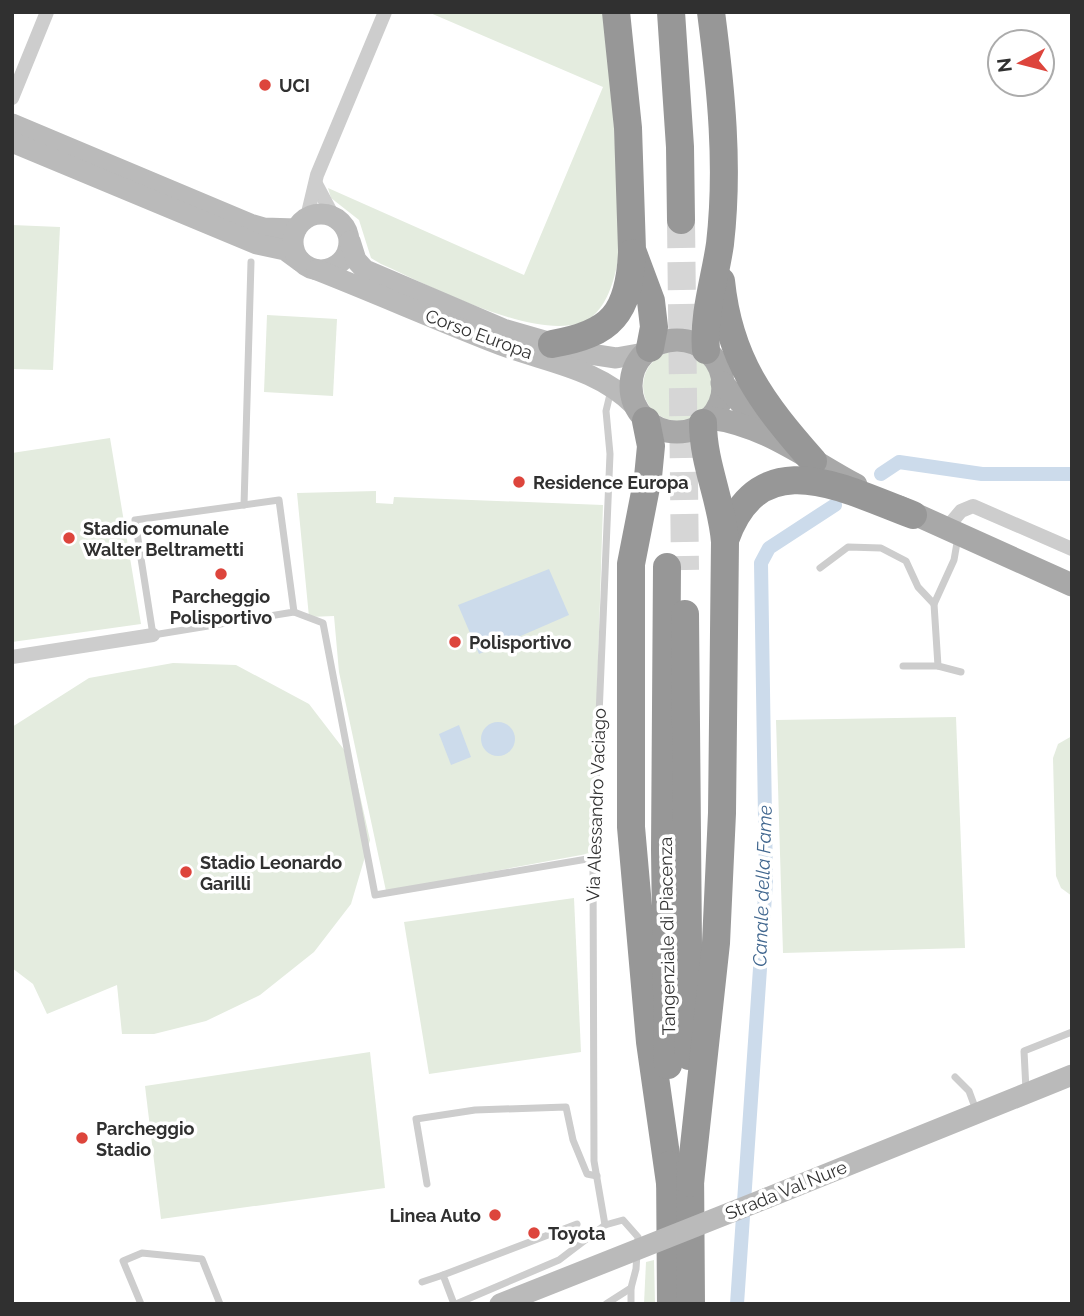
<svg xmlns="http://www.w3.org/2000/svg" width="1084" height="1316" font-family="Raleway,sans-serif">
  <rect width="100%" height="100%" fill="#fff"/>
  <g fill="#e4ecdf">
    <path d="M428 12H607L621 243C617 266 613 295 596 313 557 355 425 283 381 264L371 258 359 220 331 198 328 188 524 275 603 87Z"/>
    <path d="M12 225 60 227 53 370 12 369Z"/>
    <path d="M267 315 337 319 333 396 264 392Z"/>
    <circle cx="678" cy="386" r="35"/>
    <path d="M110 438 141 624 12 642V453Z"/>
    <path d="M376 491V503L393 504 394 497 603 505 592 853 386 891 339 672 334 616 309 617 297 493Z"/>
    <path d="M173 663 236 665 309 704 352 760 370 840 351 904 314 952 260 995 206 1021 154 1034H122L117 985 47 1014 33 984 12 968V727L89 678Z"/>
    <path d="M956 717 965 948 783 953 776 720Z"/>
    <path d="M1072 736V896L1061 888 1056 876 1053 758 1058 744Z"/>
    <path d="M574 898 581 1052 429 1074 404 922Z"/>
    <path d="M370 1052 385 1188 161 1219 145 1086Z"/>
    <path d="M654 1260 655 1304H644L646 1262Z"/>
  </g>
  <g fill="#ccdbeb">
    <path d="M549 569 569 615 479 654 458 605Z"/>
    <circle cx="498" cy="739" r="17"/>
    <path d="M459 725 471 757 451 765 439 734Z"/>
  </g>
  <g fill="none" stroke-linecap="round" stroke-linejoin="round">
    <g stroke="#ccdbeb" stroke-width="14">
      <path d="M881 474 899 462 982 474H1072"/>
      <path d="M737 1304 766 881 761 563 769 548 835 505"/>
    </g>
    <path stroke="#d6d6d6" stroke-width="28" stroke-dasharray="28 14" stroke-linecap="butt" d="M681 220 685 570"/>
    <g stroke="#cdcdcd" stroke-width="7">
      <path d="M279 500 294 612 153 635 135 520Z"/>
      <path d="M244 505 251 262"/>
      <path d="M958 537 954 560 934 604 938 666 961 672"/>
      <path d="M820 568 848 547 881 548 906 561 918 587 934 604"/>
      <path d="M294 612 323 623 375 895 593 858"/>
      <path d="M903 666H938"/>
      <path d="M955 1077 969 1091 976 1110"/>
      <path d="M1026 1090 1024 1051 1072 1032"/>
      <path d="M427 1184 416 1119 475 1110 566 1107 573 1140 587 1174 597 1176"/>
      <path d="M605 1225 594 1161 593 858 610 454 606 411 611 390"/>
      <path d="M422 1282 443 1275"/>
      <path d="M631 1288V1304"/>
      <path d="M141 1304 123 1261 142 1253 202 1259 220 1304"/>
      <path d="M454 1304 443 1275 577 1224"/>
      <path d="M456 1304 559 1260 605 1225 623 1220 638 1237 636 1269 631 1288 606 1304"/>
    </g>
    <g stroke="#cdcdcd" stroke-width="14">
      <path d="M12 98 47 12"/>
      <path d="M316 184 333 216"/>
      <path d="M307 217 317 175 385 12"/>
      <path d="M945 530 961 511 973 506 1072 549"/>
      <path d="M12 657 153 635"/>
    </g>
    <g stroke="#bababa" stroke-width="21">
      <path d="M12 124 250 224 264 228 296 229"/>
      <path d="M12 142 257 244 285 250 300 261"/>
      <circle cx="321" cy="242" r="28"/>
      <path d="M350 241 356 260 365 270 503 329 590 354 616 358 644 353"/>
      <path d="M317 270C378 294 439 321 501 345 549 363 597 368 635 406"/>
      <path d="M767 1198 1072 1075"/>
    </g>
    <g stroke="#a8a8a8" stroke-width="23">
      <circle cx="677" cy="386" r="46"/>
      <path d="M722 383 768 431"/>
      <path d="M709 418C764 424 809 460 856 485"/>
      <path d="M899 507 1072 585"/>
    </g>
    <g stroke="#979797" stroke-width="28">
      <path d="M616 12 628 128 632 250 651 301 654 327 650 348"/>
      <path d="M671 12 680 147 681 220"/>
      <path d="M721 281C729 360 762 403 813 461"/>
      <path d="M552 344C612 334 629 313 632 253"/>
      <path d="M706 350C703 314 715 279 720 244 729 166 721 89 711 12"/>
      <path d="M646 421 651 446 648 477 631 564V827L650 1042 670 1183"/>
      <path d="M725 540C760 441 843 489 913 515"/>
      <path d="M667 567 665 850 668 1065"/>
      <path d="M685 614 689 1056"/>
      <path d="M670 1165 671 1304"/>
      <path d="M690 1167 691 1304"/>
      <path d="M690 1183 716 943 722 813 725 542C722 501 703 464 703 423"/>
    </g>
    <path stroke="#bababa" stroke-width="21" d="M500 1304 767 1198"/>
  </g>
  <g fill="#dd453c" stroke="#fff" stroke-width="2.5">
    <circle cx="265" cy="85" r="7"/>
    <circle cx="519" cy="482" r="7"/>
    <circle cx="69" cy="538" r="7"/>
    <circle cx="221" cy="574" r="7"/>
    <circle cx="455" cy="642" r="7"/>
    <circle cx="186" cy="872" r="7"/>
    <circle cx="82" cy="1138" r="7"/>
    <circle cx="495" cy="1215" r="7"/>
    <circle cx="534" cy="1233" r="7"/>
  </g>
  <g text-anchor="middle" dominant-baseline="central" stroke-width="7" stroke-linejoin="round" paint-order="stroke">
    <g font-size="18" font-weight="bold" fill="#303030" stroke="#fff" text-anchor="start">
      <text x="279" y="85">UCI</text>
      <text x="533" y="482">Residence Europa</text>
      <text x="83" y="528">Stadio comunale<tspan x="83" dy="21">Walter Beltrametti</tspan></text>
      <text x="221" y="596" text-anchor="middle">Parcheggio<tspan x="221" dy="21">Polisportivo</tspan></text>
      <text x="469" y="642">Polisportivo</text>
      <text x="200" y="862">Stadio Leonardo<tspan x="200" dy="21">Garilli</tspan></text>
      <text x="96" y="1128">Parcheggio<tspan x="96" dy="21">Stadio</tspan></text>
      <text x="481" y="1215" text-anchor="end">Linea Auto</text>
      <text x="548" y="1233">Toyota</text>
    </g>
    <g font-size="18" fill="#303030" stroke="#fff">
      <text transform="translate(479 334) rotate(20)">Corso Europa</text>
      <text transform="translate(596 805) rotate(-88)">Via Alessandro Vaciago</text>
      <text transform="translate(667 936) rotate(-91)">Tangenziale di Piacenza</text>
      <text transform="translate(786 1190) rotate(-22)">Strada Val Nure</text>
    </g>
    <g font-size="19" font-style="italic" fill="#41678f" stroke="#fff">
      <text transform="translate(762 886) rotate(-88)">Canale della Fame</text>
    </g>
  </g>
  <rect width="1084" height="1316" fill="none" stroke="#303030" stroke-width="28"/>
  <g transform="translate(1021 63) rotate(263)"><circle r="33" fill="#ffffff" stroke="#acacac" stroke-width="2"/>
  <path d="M0-5L12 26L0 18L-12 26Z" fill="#dd453c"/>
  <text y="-10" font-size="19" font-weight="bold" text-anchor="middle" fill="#303030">N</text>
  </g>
</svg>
